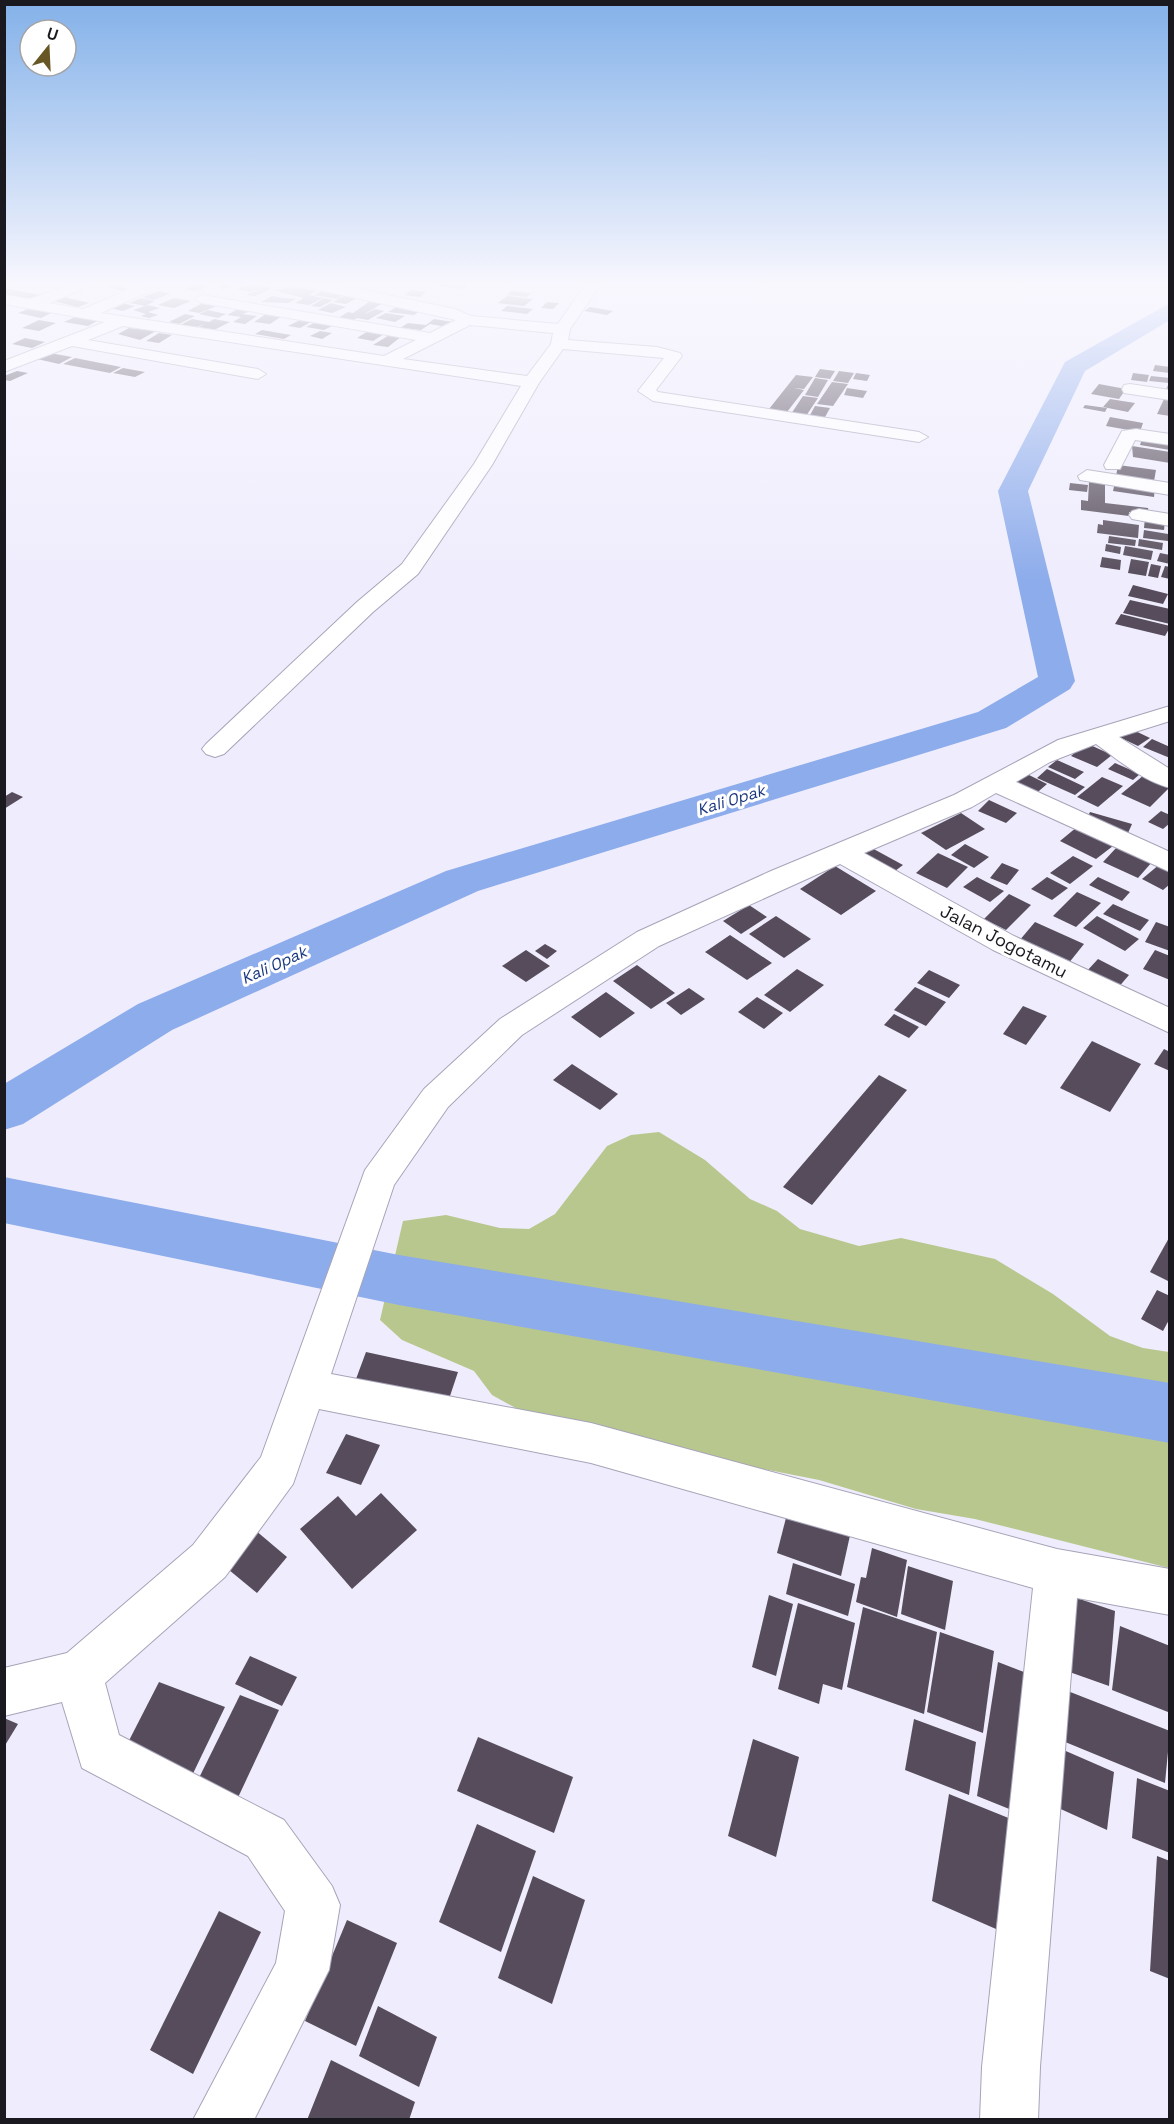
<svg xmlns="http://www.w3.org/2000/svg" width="1174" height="2124" font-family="'Space Grotesk',sans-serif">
  <rect width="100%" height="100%" fill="#efedfd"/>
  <path fill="#b8c78e" d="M659 1132 705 1160 750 1199 777 1211 800 1229 859 1246 901 1238 995 1259 1053 1294 1110 1336 1143 1348 1169 1352V1568L975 1519 916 1509 819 1480 722 1461 629 1433 521 1411 492 1395 474 1371 402 1340 380 1320 403 1221 446 1215 500 1228 529 1229 555 1214 607 1146 631 1135Z"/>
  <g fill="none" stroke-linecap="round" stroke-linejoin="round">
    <g fill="#8daceb" fill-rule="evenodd">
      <path d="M1170 303V320L1085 371 1028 491 1075 681 1070 689 1006 728 478 891 172 1030 23 1124 4 1130V1084L138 1004 446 871 978 712 1038 677 998 491 1065 362Z"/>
      <path d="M4 1177 399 1255 1170 1383V1443L399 1305 4 1223Z"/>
    </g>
  </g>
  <g fill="#564c5b">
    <path d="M201 282H240V283L224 289 217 288 222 285 214 284 196 291 185 289Z"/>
    <path d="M116 283 133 287 123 291 106 287Z"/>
    <path d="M253 283 273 288 255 296 246 295 259 289 249 292 237 289Z"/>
    <path d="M443 283 468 286 464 289 438 286Z"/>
    <path d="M294 287 317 291 309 295 323 298 309 305 295 303 304 298 273 290Z"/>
    <path d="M4 288 46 296 31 303 4 298Z"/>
    <path d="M323 290 346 294 337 299 314 295Z"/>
    <path d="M411 290 426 292 420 297 405 295Z"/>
    <path d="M160 291 170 294 153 300 143 297Z"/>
    <path d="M511 291 531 293 527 297 507 295Z"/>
    <path d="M60 296 89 303 78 307 49 300Z"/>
    <path d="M272 296 284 298 296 299 288 303 261 302Z"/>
    <path d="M344 296 357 298 346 304 333 302Z"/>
    <path d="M507 296 533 299 524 306 498 303Z"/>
    <path d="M141 298 155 301 145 306 130 303Z"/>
    <path d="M174 298 191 301 174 308 158 305Z"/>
    <path d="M324 298 333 300 320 307 311 306Z"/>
    <path d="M206 301 222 304 199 313 188 311Z"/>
    <path d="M370 301 383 303 363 315 375 309 384 311 368 320 357 318 350 322 335 320 348 312 353 313Z"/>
    <path d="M117 302 135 306 123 311 105 307Z"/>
    <path d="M547 302 559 303 553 309 541 308Z"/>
    <path d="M331 303 346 307 332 313 318 310Z"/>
    <path d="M148 305 160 308 148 312 158 315 149 318 141 316 146 314 133 310Z"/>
    <path d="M398 306 423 309 414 315 388 312Z"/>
    <path d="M507 306 533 309 527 314 501 311Z"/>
    <path d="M590 307 613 311 607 315 584 311Z"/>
    <path d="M28 309 51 313 41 318 18 313Z"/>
    <path d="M238 309 251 311 242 314 257 316 245 324 233 322 241 317 227 315Z"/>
    <path d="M208 310 226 314 218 318 199 314Z"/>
    <path d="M386 313 405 316 395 322 376 318Z"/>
    <path d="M185 314 195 316 179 324 169 322Z"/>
    <path d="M266 314 282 316 270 324 254 322Z"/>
    <path d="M75 317 99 320 88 326 64 322Z"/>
    <path d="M192 319 209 322 214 319 230 322 214 330 199 327 204 324 195 328 180 325Z"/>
    <path d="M434 319 453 322 447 327 430 324 421 330 404 328 418 331 413 334 395 331 408 323 426 325Z"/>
    <path d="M39 320 56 323 39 331 22 328Z"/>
    <path d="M300 320 311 322 300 328 288 326Z"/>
    <path d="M314 323 332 326 324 330 306 327Z"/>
    <path d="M129 328 156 331 140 340 118 334Z"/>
    <path d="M262 330 291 335 284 339 255 334Z"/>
    <path d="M320 331 332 333 322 339 310 336Z"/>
    <path d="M368 331 384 334 373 341 357 338Z"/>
    <path d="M159 333 172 335 159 343 146 341Z"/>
    <path d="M391 334 402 336 388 347 373 345Z"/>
    <path d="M25 338 45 342 32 348 12 344Z"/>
    <path d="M50 353 72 357 59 364 37 359Z"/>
    <path d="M75 358 121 367 110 373 63 364Z"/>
    <path d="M1155 365 1170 367V373L1153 371Z"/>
    <path d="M123 368 145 372 135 377 113 373Z"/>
    <path d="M820 369 835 371 830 379 815 377Z"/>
    <path d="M17 371 28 373 10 381 4 380V376Z"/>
    <path d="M839 371 854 373 848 383 833 381Z"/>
    <path d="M856 373 870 375 867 381 853 379Z"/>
    <path d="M1133 373 1149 375 1147 382 1131 380Z"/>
    <path d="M796 375 813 377 804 389 794 388 804 390 787 412 769 409Z"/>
    <path d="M1151 376 1170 378V394L1164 393 1169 383 1149 381Z"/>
    <path d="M815 378 828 380 818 397 805 395Z"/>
    <path d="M832 382 848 384 833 406 817 404Z"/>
    <path d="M1099 384 1126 389 1119 399 1091 394Z"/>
    <path d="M847 388 867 391 863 398 844 395Z"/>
    <path d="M803 396 818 398 806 416 791 414Z"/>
    <path d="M1165 397 1170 398V416L1157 414Z"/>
    <path d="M1110 399 1135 403 1128 412 1103 407Z"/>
    <path d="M1085 405 1107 408 1105 412 1083 408Z"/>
    <path d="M815 406 830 408 824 419 809 417Z"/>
    <path d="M1110 417 1143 423 1140 432 1106 426Z"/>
    <path d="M1142 439 1170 443V450L1140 445Z"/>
    <path d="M1132 446 1170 452V463L1133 457Z"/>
    <path d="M1118 465 1156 470 1154 481 1116 476Z"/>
    <path d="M1089 482 1105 484V503L1148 508 1149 514 1129 512V516L1081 510V500L1088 501Z"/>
    <path d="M1115 482 1155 487 1154 497 1113 491Z"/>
    <path d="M1070 483 1088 485 1087 492 1069 490Z"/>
    <path d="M1145 518 1165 521 1164 530 1144 528Z"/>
    <path d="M1103 520 1139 525 1138 538 1097 533 1098 524 1103 525Z"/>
    <path d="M1144 530 1168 534V541L1143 538Z"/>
    <path d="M1109 536 1136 540 1135 546 1108 543Z"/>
    <path d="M1139 539 1163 543 1162 550 1138 546Z"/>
    <path d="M1106 544 1121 547 1120 554 1105 551Z"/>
    <path d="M1125 546 1153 551 1151 560 1123 555Z"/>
    <path d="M1160 553 1170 555V564L1157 561Z"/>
    <path d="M1102 557 1121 560 1120 570 1100 567Z"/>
    <path d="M1131 559 1149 562 1146 576 1128 573Z"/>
    <path d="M1151 564 1161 566 1158 578 1148 576Z"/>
    <path d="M1165 566 1170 567V579L1161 577Z"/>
    <path d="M1133 585 1168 594 1163 604 1128 596Z"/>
    <path d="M1130 600 1170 609V624L1123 613Z"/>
    <path d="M1121 614 1170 626V627L1165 636 1115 624Z"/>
    <path d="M1129 728 1150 738 1138 746 1117 736Z"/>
    <path d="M1152 739 1170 747V758L1143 747Z"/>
    <path d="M1086 743 1112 755 1097 767 1071 756Z"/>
    <path d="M1057 760 1084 772 1075 779 1048 767Z"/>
    <path d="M1115 763 1140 774 1133 780 1108 769Z"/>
    <path d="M1047 769 1085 787 1075 795 1037 778Z"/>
    <path d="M1027 774 1047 784 1032 797 1011 787Z"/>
    <path d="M1144 775 1170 787 1150 807 1121 794Z"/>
    <path d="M1102 777 1123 786 1098 807 1077 797Z"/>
    <path d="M12 792 23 797 4 809V797Z"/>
    <path d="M989 800 1017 813 1006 823 978 811Z"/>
    <path d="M1161 811 1170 815V823L1163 829 1148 822Z"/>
    <path d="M1090 812 1132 824 1128 833 1086 820Z"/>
    <path d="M961 813 985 829 946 850 921 833Z"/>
    <path d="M1077 827 1113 846 1096 859 1060 841Z"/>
    <path d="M965 844 989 857 974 868 951 855Z"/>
    <path d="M870 847 903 865 891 874 858 856Z"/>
    <path d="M1117 847 1152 862 1138 878 1103 862Z"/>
    <path d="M938 853 968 867 947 888 916 873Z"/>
    <path d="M1073 856 1093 866 1070 884 1050 873Z"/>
    <path d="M1002 863 1019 870 1007 885 990 878Z"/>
    <path d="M1160 864 1170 869V884L1163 890 1142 879Z"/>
    <path d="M835 866 876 891 841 915 800 889Z"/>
    <path d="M977 877 1004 891 990 902 963 887Z"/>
    <path d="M1047 877 1068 888 1052 900 1031 889Z"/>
    <path d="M1098 877 1130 892 1122 901 1089 885Z"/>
    <path d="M1077 892 1101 903 1076 927 1053 916Z"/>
    <path d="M1009 894 1031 905 1006 930 984 919Z"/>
    <path d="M1113 904 1149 920 1140 931 1103 914Z"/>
    <path d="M749 905 767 917 741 934 723 921Z"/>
    <path d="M776 916 811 939 784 958 749 934Z"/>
    <path d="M1097 916 1139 939 1125 951 1083 928Z"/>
    <path d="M1035 922 1084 944 1068 964 1019 941Z"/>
    <path d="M1156 922 1170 927V951L1145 942Z"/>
    <path d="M730 935 772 963 747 980 705 952Z"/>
    <path d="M545 944 557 951 547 959 535 951Z"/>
    <path d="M526 950 550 966 526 982 502 966Z"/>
    <path d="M1155 950 1170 956V980L1143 969Z"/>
    <path d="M1098 959 1129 975 1117 989 1086 972Z"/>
    <path d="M637 965 675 993 651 1009 613 981Z"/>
    <path d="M797 969 824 985 790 1012 764 995Z"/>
    <path d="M929 970 960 985 949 998 917 983Z"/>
    <path d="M915 987 946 1002 926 1026 894 1010Z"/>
    <path d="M689 988 705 999 681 1015 666 1003Z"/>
    <path d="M606 992 635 1013 600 1038 571 1017Z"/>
    <path d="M757 997 783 1013 764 1029 738 1012Z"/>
    <path d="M1023 1006 1047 1016 1026 1045 1003 1034Z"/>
    <path d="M894 1014 919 1027 909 1038 884 1025Z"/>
    <path d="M1092 1041 1141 1064 1110 1112 1060 1088Z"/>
    <path d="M1164 1049 1170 1052V1071L1154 1064Z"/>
    <path d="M572 1064 618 1094 600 1110 553 1080Z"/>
    <path d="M879 1075 907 1090 812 1205 783 1187Z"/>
    <path d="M1170 1236V1282L1150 1272Z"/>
    <path d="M1157 1290 1170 1296V1318L1163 1331 1141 1319Z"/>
    <path d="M366 1352 458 1372 449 1399 356 1379Z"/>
    <path d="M346 1434 380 1445 361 1485 326 1473Z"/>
    <path d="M381 1493 417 1530 352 1589 300 1529 338 1496 356 1516Z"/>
    <path d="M788 1510 851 1531 841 1576 777 1553Z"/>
    <path d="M255 1530 287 1557 257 1593 223 1565Z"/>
    <path d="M872 1548 907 1560 897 1617 856 1602 861 1577 866 1578Z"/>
    <path d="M793 1563 855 1584 848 1616 786 1594Z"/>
    <path d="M908 1566 953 1581 945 1630 901 1614Z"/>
    <path d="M769 1595 793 1604 776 1676 752 1667Z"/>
    <path d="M1068 1595 1115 1611 1109 1686 1061 1669Z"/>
    <path d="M798 1603 855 1623 842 1690 823 1684 819 1704 778 1689Z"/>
    <path d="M863 1607 937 1632 924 1714 847 1687Z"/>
    <path d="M1120 1626 1170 1646 1168 1712 1112 1690Z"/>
    <path d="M940 1632 994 1651 983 1733 927 1712Z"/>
    <path d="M250 1656 297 1677 282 1706 235 1684Z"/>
    <path d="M998 1662 1037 1677 1019 1813 977 1796Z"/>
    <path d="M159 1682 225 1707 187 1786 119 1760Z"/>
    <path d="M1060 1688 1170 1731 1165 1783 1053 1737Z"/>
    <path d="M240 1695 279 1710 234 1806 194 1788Z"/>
    <path d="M4 1718 18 1724 4 1747Z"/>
    <path d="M914 1719 976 1742 969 1795 905 1770Z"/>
    <path d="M478 1737 573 1777 554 1833 457 1791Z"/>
    <path d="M753 1739 799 1757 776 1857 728 1836Z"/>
    <path d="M1052 1745 1114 1772 1107 1830 1043 1801Z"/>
    <path d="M1137 1778 1170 1791V1853L1132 1838Z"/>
    <path d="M949 1794 1011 1819 996 1929 932 1901Z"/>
    <path d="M477 1824 536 1851 501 1952 439 1922Z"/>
    <path d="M1157 1856 1170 1861V1979L1150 1971Z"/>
    <path d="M533 1876 585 1900 552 2004 498 1978Z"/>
    <path d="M219 1911 261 1932 193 2074 150 2050Z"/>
    <path d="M347 1920 397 1943 356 2046 305 2021Z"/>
    <path d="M378 2006 437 2037 419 2087 359 2056Z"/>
    <path d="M331 2060 415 2102 409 2120H307Z"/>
  </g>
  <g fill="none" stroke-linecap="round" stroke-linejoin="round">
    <g stroke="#a6a4b7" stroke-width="2">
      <g id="minor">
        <path d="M78 282H100L49 303 83 309 130 289 117 282C129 282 142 280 150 289L148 292 101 313 384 356 416 340 202 303 195 299 202 295 430 333 456 320 302 286 295 282H325L455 309 471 316 558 324 587 282H602L570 329 568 340 657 347 680 353 682 356 656 390 658 392 919 432 928 437 919 442 653 401 638 391 664 358 563 349 539 383 492 465 418 574 373 612 224 754 215 757 206 754 202 749 206 744 357 602 402 564 474 464 521 386 123 326 88 340 258 369 266 374 258 379 72 346 4 372V361L105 322 4 304V295L30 299ZM470 325 553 333 551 344 527 376 403 359Z"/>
        <path d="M1130 384 1170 390V400L1124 393 1122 389 1124 385Z"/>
        <path d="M1136 429 1170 434V445L1135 440 1120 469H1106L1104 465 1122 431Z"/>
        <path d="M1087 470 1170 483V495L1080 480 1078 476Z"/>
        <path d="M1139 509 1170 514V526L1132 519 1129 515 1132 511Z"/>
        <path d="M1170 706V721L1119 737 1170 769V788C1143 781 1118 760 1096 744L1050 762 1016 782 1170 852V872L996 793 972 807 864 853 1014 936 1170 1008V1033L993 950 840 864 659 946 522 1035 448 1107 394 1185 331 1374 591 1423 1057 1549 1170 1569V1615L1077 1598 1040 2067 1038 2120H980L982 2067 1033 1588 591 1463 319 1409 293 1484 225 1577 105 1683 119 1735 284 1820 332 1886 340 1905 329 1970 254 2120H193L276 1963 285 1911 248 1856 82 1768 62 1702 4 1716V1668L67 1653 193 1545 261 1457 365 1170 424 1089 500 1019 637 932 771 871 954 795 1058 740Z"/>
      </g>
    </g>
    <use href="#minor" fill="#fff" fill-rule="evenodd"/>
  </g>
  <linearGradient id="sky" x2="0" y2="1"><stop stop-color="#83b1e9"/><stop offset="0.49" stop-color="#f8f7fe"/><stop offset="1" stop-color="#f8f7fe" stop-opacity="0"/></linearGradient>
  <rect width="1174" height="580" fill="url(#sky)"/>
  <g text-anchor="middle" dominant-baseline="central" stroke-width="6" stroke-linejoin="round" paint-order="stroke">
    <g font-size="16" font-style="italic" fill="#19367f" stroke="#fff">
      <text transform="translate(731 800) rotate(-17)">Kali Opak</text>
      <text transform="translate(274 965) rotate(-24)">Kali Opak</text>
    </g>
    <g font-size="18" fill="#1a1920" stroke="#fff">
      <text transform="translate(1004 941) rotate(27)">Jalan Jogotamu</text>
    </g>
  </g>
  <rect width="1174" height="2124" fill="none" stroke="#1a1920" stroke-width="12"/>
  <g transform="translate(48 48) rotate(18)"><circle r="28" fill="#ffffff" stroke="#a3a3a6" stroke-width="1.5"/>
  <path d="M0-4.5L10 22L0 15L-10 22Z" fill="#675724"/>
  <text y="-9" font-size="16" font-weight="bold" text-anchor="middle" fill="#1a1920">U</text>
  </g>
</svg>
